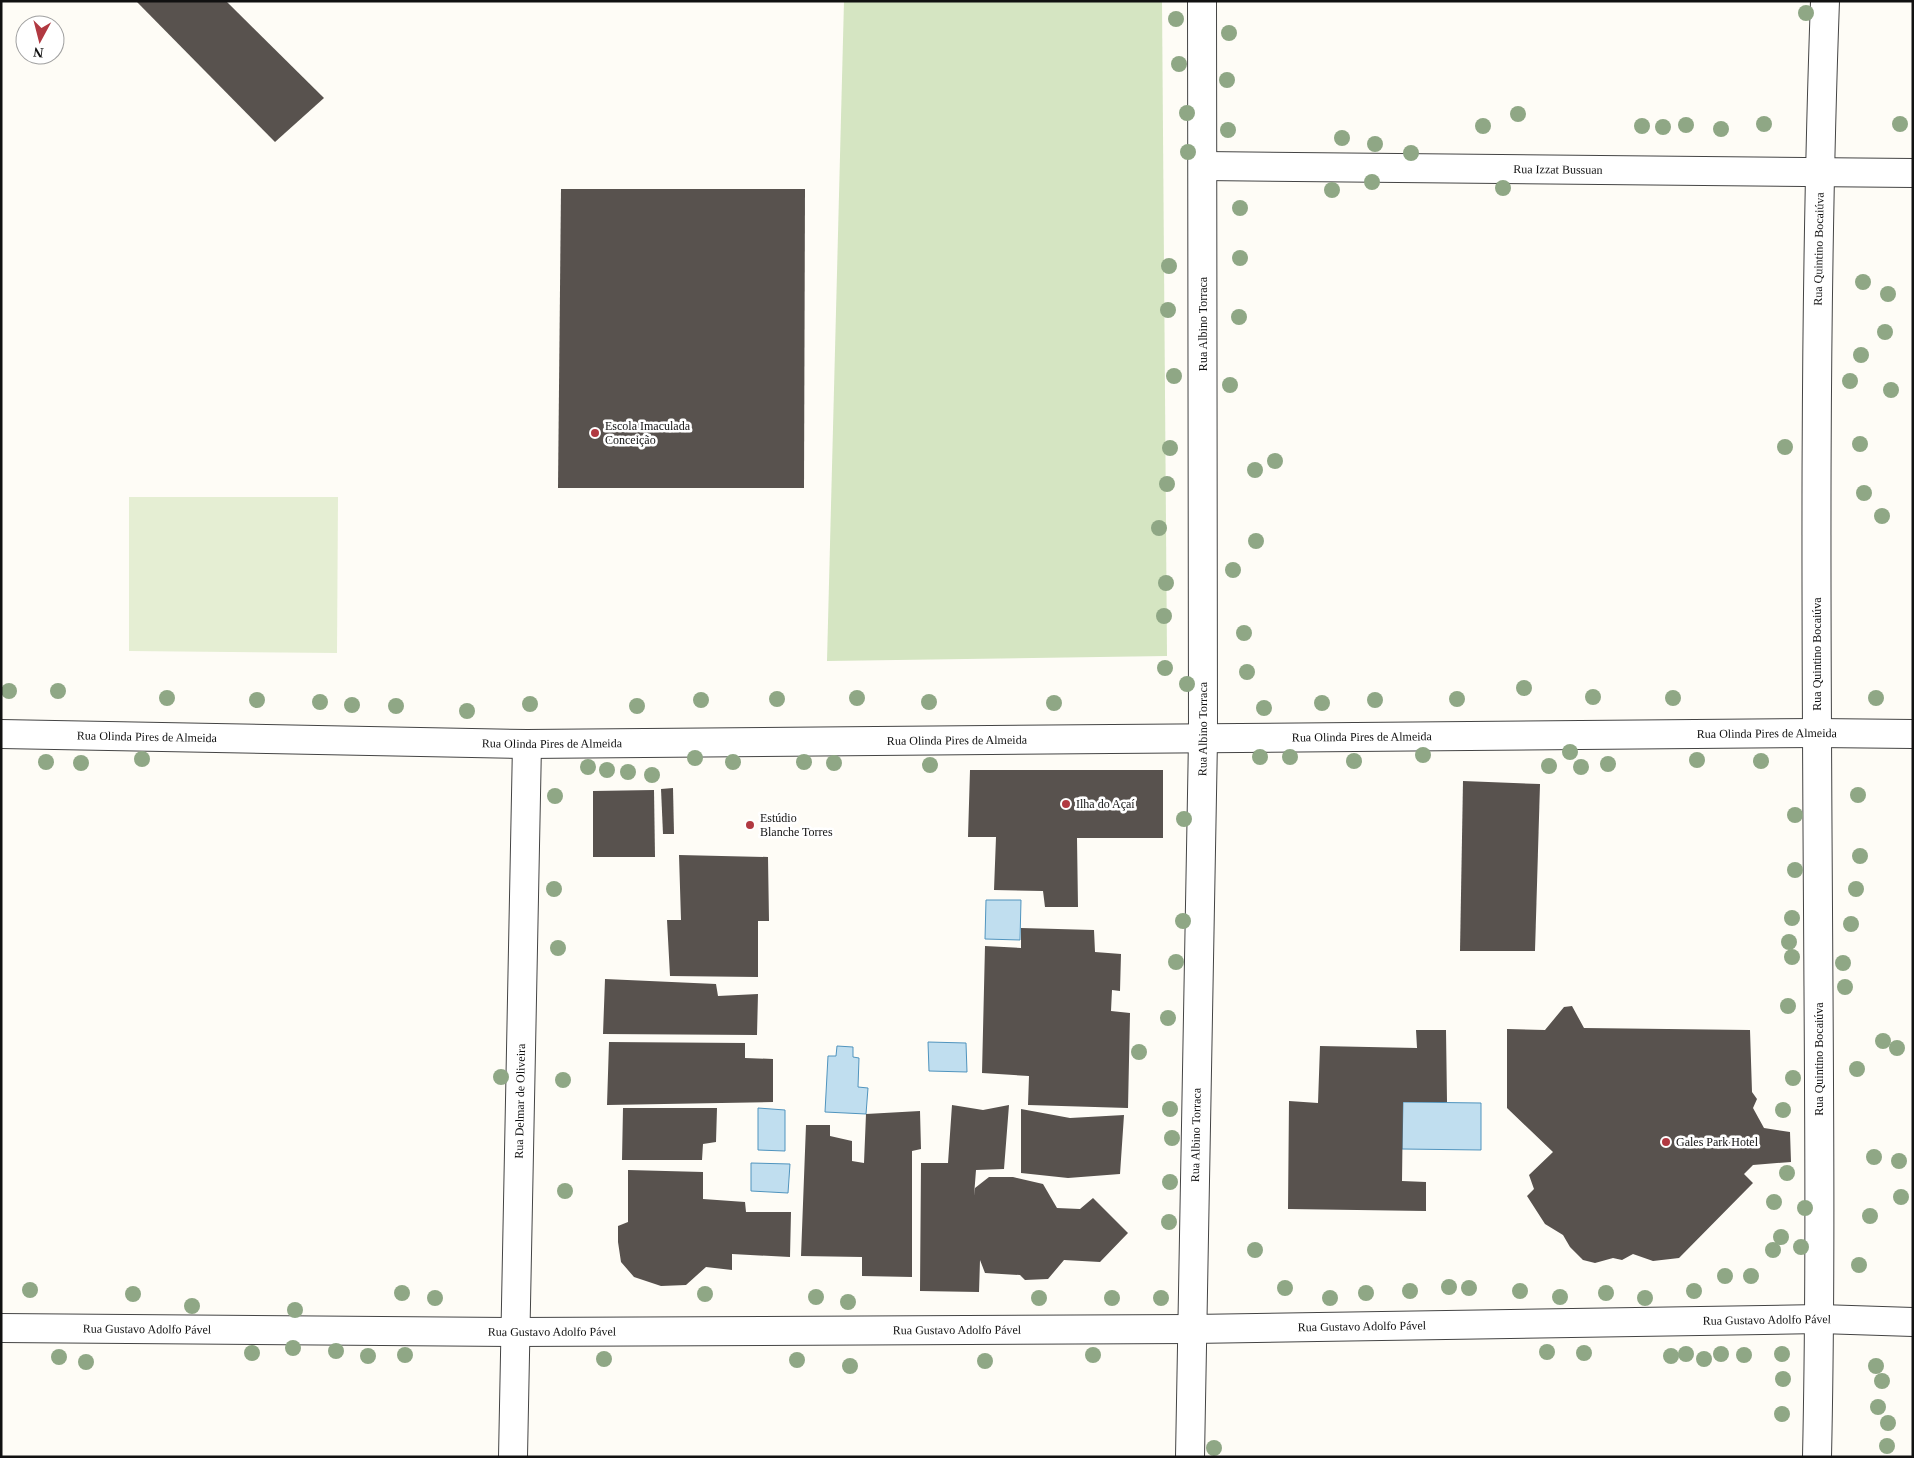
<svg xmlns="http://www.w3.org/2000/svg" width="1914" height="1458" font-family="'Times New Roman',serif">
  <rect width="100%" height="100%" fill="#fefcf6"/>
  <path fill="#d5e5c2" d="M844 1H1162L1167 656 827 661Z"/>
  <path fill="#e5eed3" d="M129 497H338L337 653 129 651Z"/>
  <g fill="#c0deef" stroke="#5094be">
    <path d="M986 900H1021L1020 940 985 939Z"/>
    <path d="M928 1042 966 1043 967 1072 929 1071Z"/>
    <path d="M837 1046 853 1047V1057L859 1058 858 1087 868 1088 866 1114 825 1112 828 1056H836Z"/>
    <path d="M1403 1102 1481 1103V1150L1402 1149Z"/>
    <path d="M758 1108 785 1110V1151L758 1150Z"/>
    <path d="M751 1163 790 1164 788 1193 751 1191Z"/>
  </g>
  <g fill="#58524e">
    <path d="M136 1H226L324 98 275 142Z"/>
    <path d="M561 189H805L804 488H558Z"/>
    <path d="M970 770H1163V838H1077L1078 907H1045L1043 891 994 890 996 837H968Z"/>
    <path d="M1463 781 1540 784 1535 951H1460Z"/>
    <path d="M673 788 674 834H663L661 789Z"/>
    <path d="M654 790 655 857H593V791Z"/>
    <path d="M679 855 768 857 769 921H758V977L670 976 667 920H681Z"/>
    <path d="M1021 928 1094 930 1095 952 1121 954 1120 991 1112 990 1111 1011 1130 1013 1128 1108 1028 1105 1029 1076 982 1073 985 946 1021 948Z"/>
    <path d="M605 979 716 984 718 996 758 994 757 1035 603 1034Z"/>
    <path d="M1572 1006 1584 1028 1750 1030 1752 1092 1757 1099 1753 1108 1764 1128 1790 1132 1791 1162 1753 1165 1744 1174 1753 1183 1679 1258 1653 1261 1633 1254 1622 1260 1613 1258 1595 1263 1583 1260 1570 1247 1563 1235 1545 1224 1527 1196 1534 1189 1529 1175 1553 1152 1507 1108V1029L1545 1030 1564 1007Z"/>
    <path d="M1416 1030H1446L1447 1102H1403L1402 1181 1426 1182V1211L1288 1209 1289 1101 1318 1103 1320 1046 1417 1048Z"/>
    <path d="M609 1042 745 1043V1058L773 1059V1102L607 1105Z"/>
    <path d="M952 1105 983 1110 1009 1105 1004 1169 976 1170 974 1196 975 1188 989 1177H1013L1043 1184 1057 1208 1080 1209 1093 1198 1128 1233 1100 1262 1064 1260 1048 1279 1025 1280 1020 1275 985 1273 980 1260 979 1292 920 1291 921 1163H948Z"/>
    <path d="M623 1108H717L716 1142 703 1144 702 1160H622Z"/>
    <path d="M1021 1109 1070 1118 1124 1115 1120 1174 1068 1178 1021 1173Z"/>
    <path d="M920 1111 921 1149 912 1151V1277L862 1276V1257L801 1256 806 1125H830V1136L852 1141V1161L864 1163 866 1114Z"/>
    <path d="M628 1170 703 1172V1199L745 1202 746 1212H791L790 1257 732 1254V1270L706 1267 686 1285 661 1286 634 1277 621 1262 618 1242V1226L628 1222Z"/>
  </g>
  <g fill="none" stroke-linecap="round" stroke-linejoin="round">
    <g stroke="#444" stroke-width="30">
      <g id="minor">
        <path id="s1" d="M1204 166 1913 173"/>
        <path id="s2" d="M1 734 527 744 1817 733 1913 734"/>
        <path id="s3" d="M1 1328 514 1332 1192 1329 1820 1319 1913 1322"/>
        <path id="s4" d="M513 1457 527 744"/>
        <path id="s5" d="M1190 1457 1203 739 1202 1"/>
        <path id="s6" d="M1817 1457C1821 1274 1819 1091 1818 908 1816 606 1814 303 1825 1"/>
      </g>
    </g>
    <use href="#minor" stroke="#fff" stroke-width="28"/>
  </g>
  <g fill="#8fa785">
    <circle cx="1806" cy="13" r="8"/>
    <circle cx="1176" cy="19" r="8"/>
    <circle cx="1229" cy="33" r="8"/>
    <circle cx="1179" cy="64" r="8"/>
    <circle cx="1227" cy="80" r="8"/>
    <circle cx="1187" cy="113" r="8"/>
    <circle cx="1518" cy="114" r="8"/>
    <circle cx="1764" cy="124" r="8"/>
    <circle cx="1900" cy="124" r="8"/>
    <circle cx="1686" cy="125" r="8"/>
    <circle cx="1483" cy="126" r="8"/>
    <circle cx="1642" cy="126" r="8"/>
    <circle cx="1663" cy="127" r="8"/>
    <circle cx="1721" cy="129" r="8"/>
    <circle cx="1228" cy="130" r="8"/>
    <circle cx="1342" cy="138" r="8"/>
    <circle cx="1375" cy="144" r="8"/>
    <circle cx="1188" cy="152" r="8"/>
    <circle cx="1411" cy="153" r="8"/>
    <circle cx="1372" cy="182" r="8"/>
    <circle cx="1503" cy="188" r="8"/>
    <circle cx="1332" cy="190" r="8"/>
    <circle cx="1240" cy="208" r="8"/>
    <circle cx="1240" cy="258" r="8"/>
    <circle cx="1169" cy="266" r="8"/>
    <circle cx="1863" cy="282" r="8"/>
    <circle cx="1888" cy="294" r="8"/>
    <circle cx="1168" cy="310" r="8"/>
    <circle cx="1239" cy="317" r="8"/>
    <circle cx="1885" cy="332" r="8"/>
    <circle cx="1861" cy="355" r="8"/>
    <circle cx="1174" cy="376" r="8"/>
    <circle cx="1850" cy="381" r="8"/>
    <circle cx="1230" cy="385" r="8"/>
    <circle cx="1891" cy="390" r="8"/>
    <circle cx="1860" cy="444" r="8"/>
    <circle cx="1785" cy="447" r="8"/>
    <circle cx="1170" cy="448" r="8"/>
    <circle cx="1275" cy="461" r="8"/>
    <circle cx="1255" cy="470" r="8"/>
    <circle cx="1167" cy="484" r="8"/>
    <circle cx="1864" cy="493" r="8"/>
    <circle cx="1882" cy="516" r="8"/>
    <circle cx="1159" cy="528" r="8"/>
    <circle cx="1256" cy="541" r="8"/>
    <circle cx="1233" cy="570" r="8"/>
    <circle cx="1166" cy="583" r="8"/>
    <circle cx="1164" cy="616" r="8"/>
    <circle cx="1244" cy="633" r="8"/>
    <circle cx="1165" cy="668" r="8"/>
    <circle cx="1247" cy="672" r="8"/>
    <circle cx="1187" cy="684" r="8"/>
    <circle cx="1524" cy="688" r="8"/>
    <circle cx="9" cy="691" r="8"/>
    <circle cx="58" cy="691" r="8"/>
    <circle cx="1593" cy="697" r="8"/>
    <circle cx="167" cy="698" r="8"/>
    <circle cx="857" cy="698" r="8"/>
    <circle cx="1673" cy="698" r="8"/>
    <circle cx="1876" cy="698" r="8"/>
    <circle cx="777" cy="699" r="8"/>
    <circle cx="1457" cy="699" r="8"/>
    <circle cx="257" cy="700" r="8"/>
    <circle cx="701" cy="700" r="8"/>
    <circle cx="1375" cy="700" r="8"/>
    <circle cx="320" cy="702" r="8"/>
    <circle cx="929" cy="702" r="8"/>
    <circle cx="1054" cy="703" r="8"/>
    <circle cx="1322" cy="703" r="8"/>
    <circle cx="530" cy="704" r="8"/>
    <circle cx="352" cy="705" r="8"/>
    <circle cx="396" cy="706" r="8"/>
    <circle cx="637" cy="706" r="8"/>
    <circle cx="1264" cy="708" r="8"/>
    <circle cx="467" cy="711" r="8"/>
    <circle cx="1570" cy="752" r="8"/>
    <circle cx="1423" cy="755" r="8"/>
    <circle cx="1260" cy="757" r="8"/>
    <circle cx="1290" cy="757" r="8"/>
    <circle cx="695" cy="758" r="8"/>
    <circle cx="142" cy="759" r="8"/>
    <circle cx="1697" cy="760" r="8"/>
    <circle cx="1354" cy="761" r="8"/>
    <circle cx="1761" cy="761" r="8"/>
    <circle cx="46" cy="762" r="8"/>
    <circle cx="733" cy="762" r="8"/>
    <circle cx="804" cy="762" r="8"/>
    <circle cx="81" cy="763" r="8"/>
    <circle cx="834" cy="763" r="8"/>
    <circle cx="1608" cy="764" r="8"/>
    <circle cx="930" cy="765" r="8"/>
    <circle cx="1549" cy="766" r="8"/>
    <circle cx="588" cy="767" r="8"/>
    <circle cx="1581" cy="767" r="8"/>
    <circle cx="607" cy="770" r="8"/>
    <circle cx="628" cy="772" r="8"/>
    <circle cx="652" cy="775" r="8"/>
    <circle cx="1858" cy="795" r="8"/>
    <circle cx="555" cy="796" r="8"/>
    <circle cx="1795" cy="815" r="8"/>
    <circle cx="1184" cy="819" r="8"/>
    <circle cx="1860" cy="856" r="8"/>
    <circle cx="1795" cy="870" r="8"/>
    <circle cx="554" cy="889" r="8"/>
    <circle cx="1856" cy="889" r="8"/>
    <circle cx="1792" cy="918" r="8"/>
    <circle cx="1183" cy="921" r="8"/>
    <circle cx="1851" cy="924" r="8"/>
    <circle cx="1789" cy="942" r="8"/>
    <circle cx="558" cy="948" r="8"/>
    <circle cx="1792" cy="957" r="8"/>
    <circle cx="1176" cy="962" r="8"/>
    <circle cx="1843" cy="963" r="8"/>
    <circle cx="1845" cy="987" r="8"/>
    <circle cx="1788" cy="1006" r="8"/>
    <circle cx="1168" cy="1018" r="8"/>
    <circle cx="1883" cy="1041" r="8"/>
    <circle cx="1897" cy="1048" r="8"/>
    <circle cx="1139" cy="1052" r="8"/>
    <circle cx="1857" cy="1069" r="8"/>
    <circle cx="501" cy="1077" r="8"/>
    <circle cx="1793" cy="1078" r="8"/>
    <circle cx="563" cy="1080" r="8"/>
    <circle cx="1170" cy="1109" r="8"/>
    <circle cx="1783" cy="1110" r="8"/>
    <circle cx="1172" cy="1138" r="8"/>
    <circle cx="1874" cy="1157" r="8"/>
    <circle cx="1899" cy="1161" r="8"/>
    <circle cx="1787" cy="1173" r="8"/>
    <circle cx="1170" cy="1182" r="8"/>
    <circle cx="565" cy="1191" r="8"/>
    <circle cx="1901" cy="1197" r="8"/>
    <circle cx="1774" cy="1202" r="8"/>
    <circle cx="1805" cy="1208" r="8"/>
    <circle cx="1870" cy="1216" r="8"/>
    <circle cx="1169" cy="1222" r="8"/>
    <circle cx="1781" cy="1237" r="8"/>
    <circle cx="1801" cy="1247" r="8"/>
    <circle cx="1255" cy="1250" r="8"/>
    <circle cx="1773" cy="1250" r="8"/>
    <circle cx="1859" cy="1265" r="8"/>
    <circle cx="1725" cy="1276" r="8"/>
    <circle cx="1751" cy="1276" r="8"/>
    <circle cx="1449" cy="1287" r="8"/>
    <circle cx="1285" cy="1288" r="8"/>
    <circle cx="1469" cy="1288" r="8"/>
    <circle cx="30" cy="1290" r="8"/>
    <circle cx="1410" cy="1291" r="8"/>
    <circle cx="1520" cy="1291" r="8"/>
    <circle cx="1694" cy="1291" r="8"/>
    <circle cx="402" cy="1293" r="8"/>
    <circle cx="1366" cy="1293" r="8"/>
    <circle cx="1606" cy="1293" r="8"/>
    <circle cx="133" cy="1294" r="8"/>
    <circle cx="705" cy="1294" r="8"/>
    <circle cx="816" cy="1297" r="8"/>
    <circle cx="1560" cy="1297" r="8"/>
    <circle cx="435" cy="1298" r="8"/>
    <circle cx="1039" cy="1298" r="8"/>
    <circle cx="1112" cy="1298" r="8"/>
    <circle cx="1161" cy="1298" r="8"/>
    <circle cx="1330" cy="1298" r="8"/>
    <circle cx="1645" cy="1298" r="8"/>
    <circle cx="848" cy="1302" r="8"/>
    <circle cx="192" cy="1306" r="8"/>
    <circle cx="295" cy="1310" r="8"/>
    <circle cx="293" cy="1348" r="8"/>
    <circle cx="336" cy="1351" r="8"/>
    <circle cx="1547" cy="1352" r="8"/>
    <circle cx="252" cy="1353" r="8"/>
    <circle cx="1584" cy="1353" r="8"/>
    <circle cx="1686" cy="1354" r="8"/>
    <circle cx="1721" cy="1354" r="8"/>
    <circle cx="1782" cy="1354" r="8"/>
    <circle cx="405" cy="1355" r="8"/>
    <circle cx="1093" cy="1355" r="8"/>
    <circle cx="1744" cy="1355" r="8"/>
    <circle cx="368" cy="1356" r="8"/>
    <circle cx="1671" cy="1356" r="8"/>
    <circle cx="59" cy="1357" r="8"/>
    <circle cx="604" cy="1359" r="8"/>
    <circle cx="1704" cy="1359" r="8"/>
    <circle cx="797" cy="1360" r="8"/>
    <circle cx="985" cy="1361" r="8"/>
    <circle cx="86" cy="1362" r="8"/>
    <circle cx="850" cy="1366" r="8"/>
    <circle cx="1876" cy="1366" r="8"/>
    <circle cx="1783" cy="1379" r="8"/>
    <circle cx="1882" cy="1381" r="8"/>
    <circle cx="1878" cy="1407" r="8"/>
    <circle cx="1782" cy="1414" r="8"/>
    <circle cx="1888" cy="1423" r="8"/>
    <circle cx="1887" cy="1446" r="8"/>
    <circle cx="1214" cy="1448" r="8"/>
  </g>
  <g fill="#b13941" stroke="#fff" stroke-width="2">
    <circle cx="595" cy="433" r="5"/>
    <circle cx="1066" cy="804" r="5"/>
    <circle cx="750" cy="825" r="5"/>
    <circle cx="1666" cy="1142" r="5"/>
  </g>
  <g text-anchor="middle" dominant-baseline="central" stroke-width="5" stroke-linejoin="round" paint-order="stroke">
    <g font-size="12" fill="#111" stroke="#fff">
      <text stroke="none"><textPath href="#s1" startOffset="354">Rua Izzat Bussuan</textPath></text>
      <text stroke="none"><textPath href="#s6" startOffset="1208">Rua Quintino Bocaiúva</textPath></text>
      <text transform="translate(1203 324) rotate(-90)">Rua Albino Torraca</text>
      <text transform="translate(1817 654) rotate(-90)">Rua Quintino Bocaiúva</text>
      <text stroke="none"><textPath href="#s5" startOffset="728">Rua Albino Torraca</textPath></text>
      <text stroke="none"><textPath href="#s2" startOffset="1766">Rua Olinda Pires de Almeida</textPath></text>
      <text stroke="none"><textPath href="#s2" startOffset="146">Rua Olinda Pires de Almeida</textPath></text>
      <text stroke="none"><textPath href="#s2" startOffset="1361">Rua Olinda Pires de Almeida</textPath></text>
      <text stroke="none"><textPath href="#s2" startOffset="956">Rua Olinda Pires de Almeida</textPath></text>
      <text stroke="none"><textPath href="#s2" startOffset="551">Rua Olinda Pires de Almeida</textPath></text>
      <text transform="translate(1819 1059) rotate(-90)">Rua Quintino Bocaiúva</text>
      <text stroke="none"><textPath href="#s4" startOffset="356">Rua Delmar de Oliveira</textPath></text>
      <text stroke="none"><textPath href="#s5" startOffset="322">Rua Albino Torraca</textPath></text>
      <text stroke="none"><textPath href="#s3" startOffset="1766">Rua Gustavo Adolfo Pável</textPath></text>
      <text stroke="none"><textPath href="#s3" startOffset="1361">Rua Gustavo Adolfo Pável</textPath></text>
      <text stroke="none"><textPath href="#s3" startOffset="146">Rua Gustavo Adolfo Pável</textPath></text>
      <text stroke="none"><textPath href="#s3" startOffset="956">Rua Gustavo Adolfo Pável</textPath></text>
      <text stroke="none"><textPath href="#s3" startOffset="551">Rua Gustavo Adolfo Pável</textPath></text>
    </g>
    <g font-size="12" fill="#111" stroke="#fff" text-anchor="start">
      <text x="605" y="426">Escola Imaculada<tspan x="605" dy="14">Conceição</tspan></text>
      <text x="1076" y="804">Ilha do Açaí</text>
      <text x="760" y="818">Estúdio<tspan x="760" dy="14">Blanche Torres</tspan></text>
      <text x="1676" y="1142">Gales Park Hotel</text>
    </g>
  </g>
  <rect width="1914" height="1458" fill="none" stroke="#111111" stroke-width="5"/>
  <g transform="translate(40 40) rotate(187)"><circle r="24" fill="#ffffff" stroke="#a0a0a0"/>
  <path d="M0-4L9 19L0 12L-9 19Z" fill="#b13941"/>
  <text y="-8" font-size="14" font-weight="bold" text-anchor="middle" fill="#111111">N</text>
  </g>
</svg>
